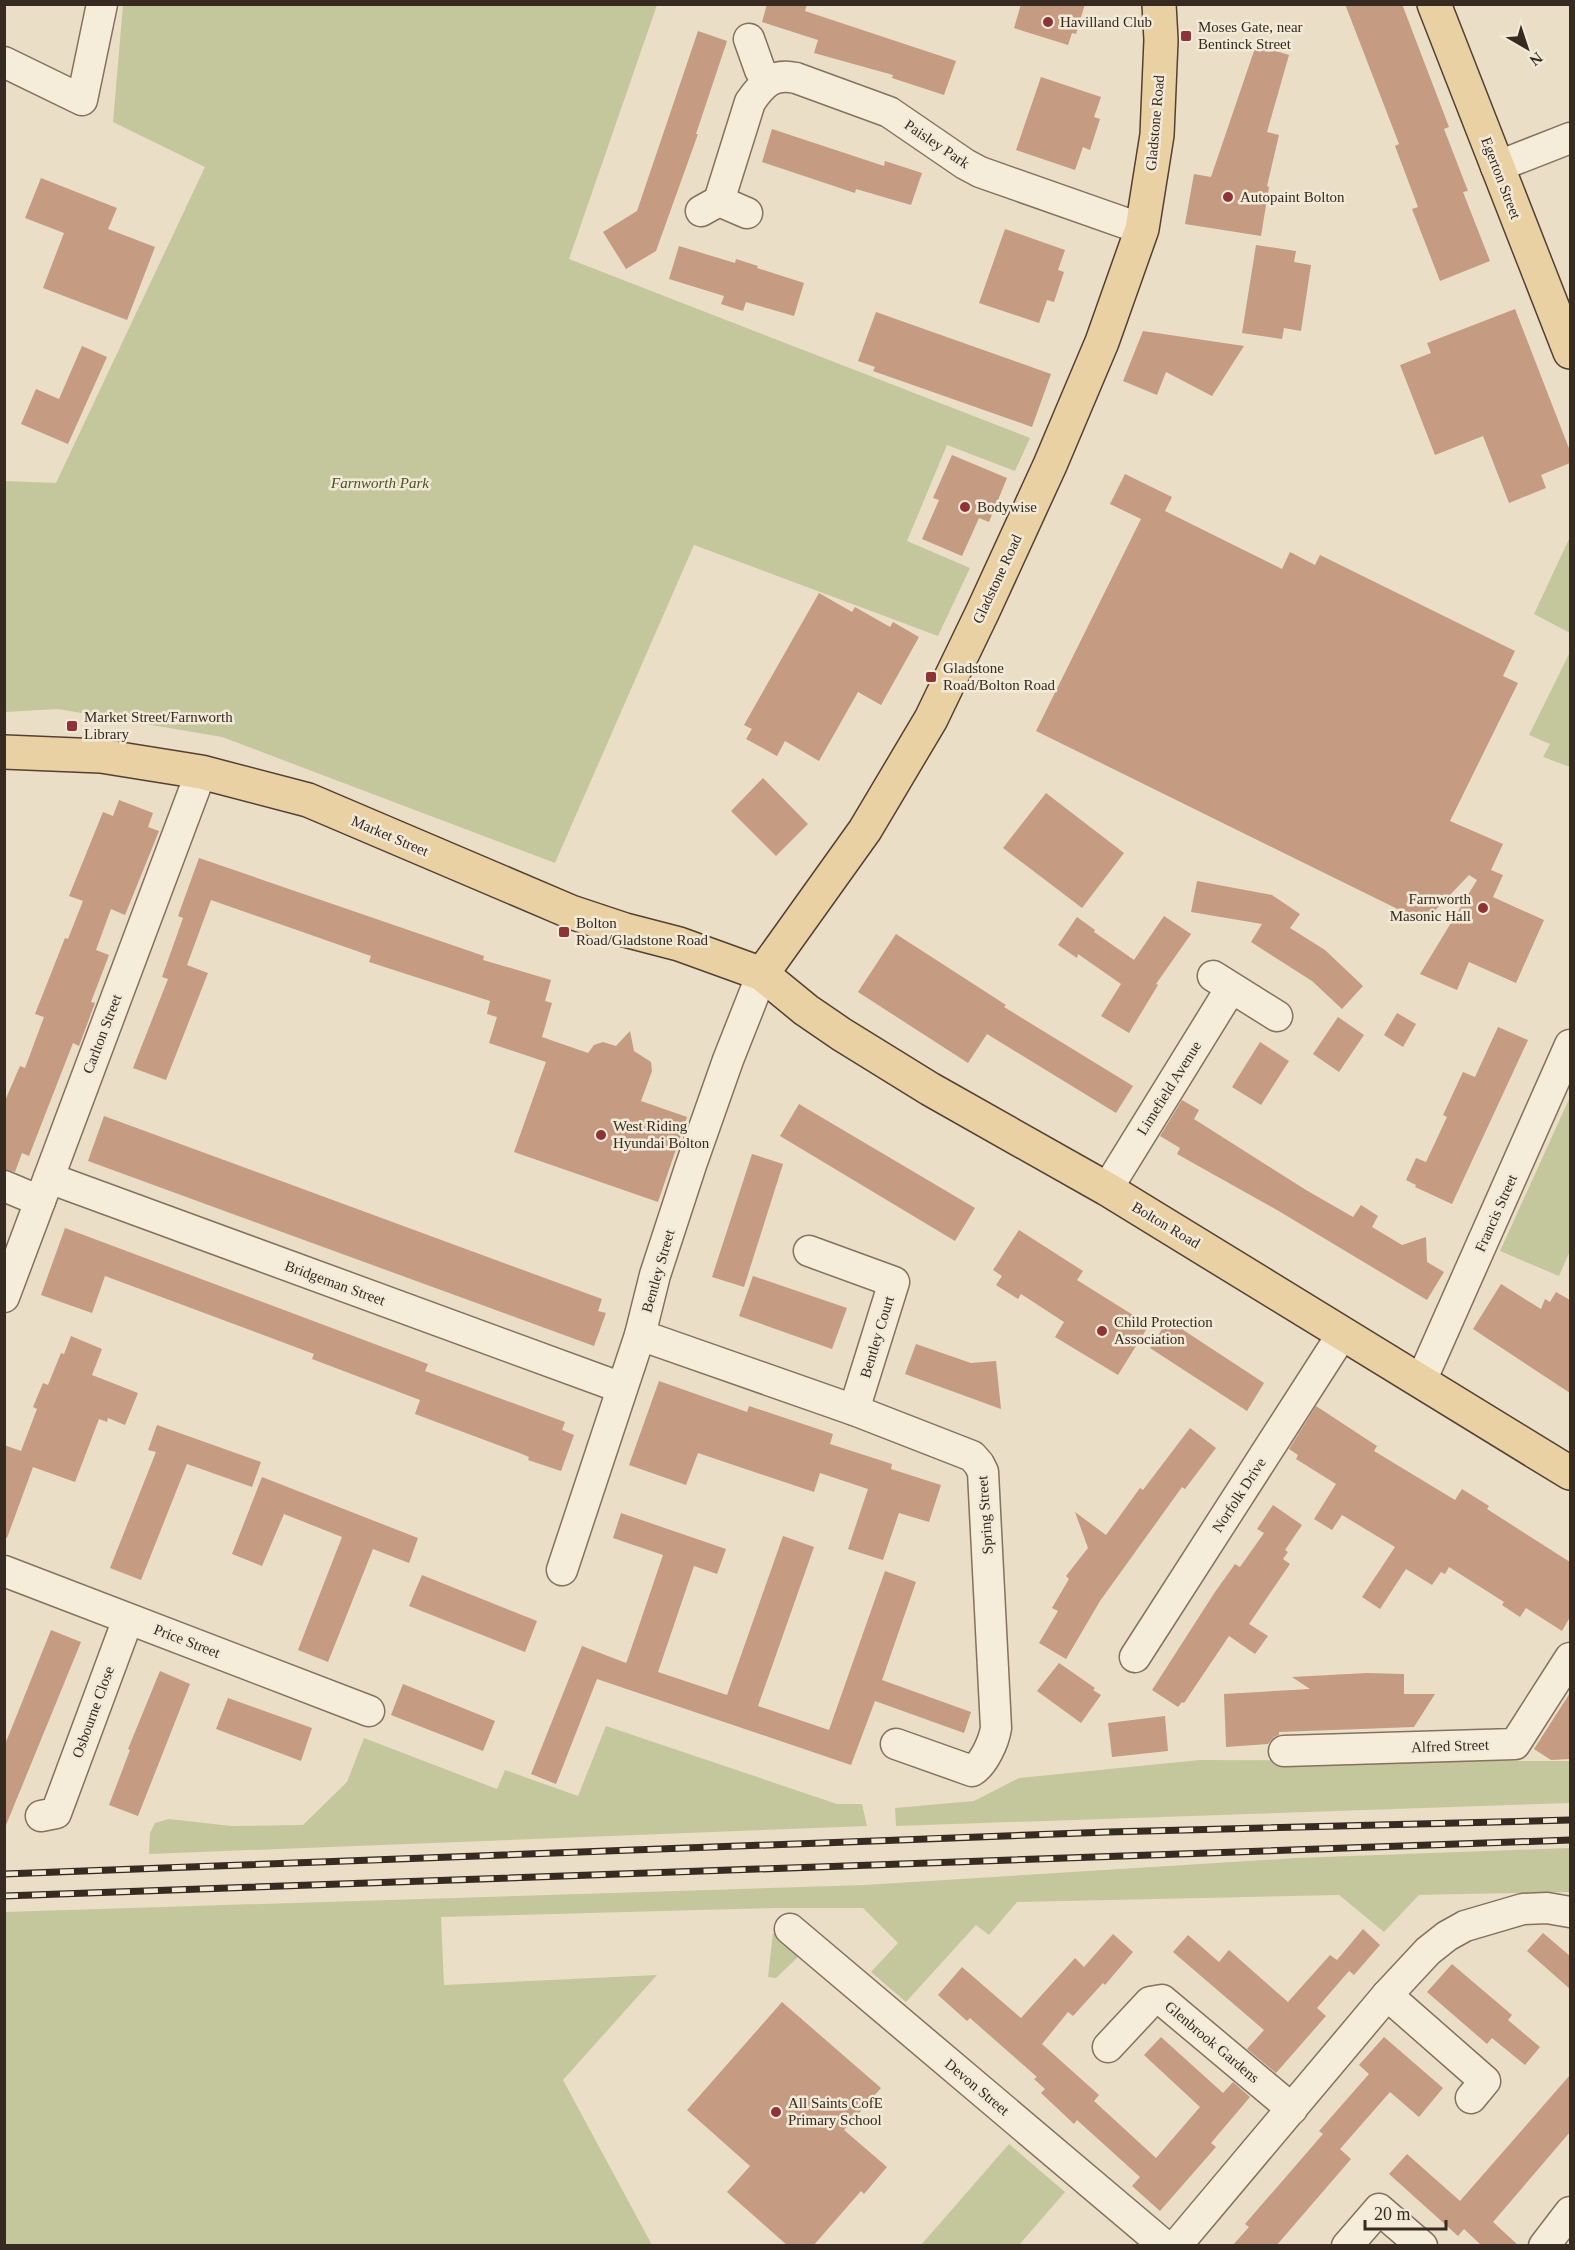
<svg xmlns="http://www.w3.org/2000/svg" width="1575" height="2250" font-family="Georgia,serif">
  <rect width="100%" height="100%" fill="#eadec7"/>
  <g fill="#c4c79c">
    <path d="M123 5H657L569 259 1030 438 1015 471 947 445 907 541 970 568 938 636 694 545 555 863 222 737 58 709 5 712V481L56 483 205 167 113 122Z"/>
    <path d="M1570 537V633L1534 614Z"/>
    <path d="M1570 652V767L1543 757 1550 744 1529 735Z"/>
    <path d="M1570 1097V1251L1559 1276 1500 1251Z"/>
    <path d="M606 1726 837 1804H862L867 1826 149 1854 150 1833 155 1823 169 1819 231 1826 303 1825 347 1782 364 1738 497 1789 505 1770 578 1796Z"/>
    <path d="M1200 1760 1570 1761V1803L896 1826 895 1808 974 1801 1019 1778Z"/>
    <path d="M1570 1848V1892L1419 1895 1384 1932 1339 1895 1017 1902 989 1935 976 1925 906 2002 871 1972 898 1943 863 1908H776L441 1917 444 1985 657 1975 563 2080 652 2245H5V1912L864 1885 1296 1858Z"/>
    <path d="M773 1933 798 1957 776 1978 768 1977Z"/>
    <path d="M1009 2144 1065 2192 1019 2245H921Z"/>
  </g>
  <g fill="#c59b81">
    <path d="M767 4H807L805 11 956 61 944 95 892 78 893 75 814 53 818 40 762 22Z"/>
    <path d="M1021 4H1085L1076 34 1072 33 1068 45 1014 28Z"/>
    <path d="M1345 4H1402L1449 127 1444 129 1468 191 1463 192 1490 261 1440 281 1412 209 1418 207 1395 146 1399 144Z"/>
    <path d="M698 31 727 41 696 134H698L656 251 626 269 603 232 637 211Z"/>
    <path d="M1256 45 1289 55 1267 132 1279 135 1267 186 1269 187 1261 236 1185 224 1194 174 1211 177Z"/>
    <path d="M1041 77 1101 97 1094 117 1100 119 1090 150 1083 147 1075 170 1016 150Z"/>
    <path d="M772 129 884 166 885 161 922 173 911 205 856 189 855 193 762 162Z"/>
    <path d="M41 178 117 208 108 229 155 247 127 320 43 288 64 233 25 218Z"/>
    <path d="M1005 229 1065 250 1058 270 1064 272 1054 302 1047 300 1039 323 979 303Z"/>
    <path d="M1256 245 1296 251 1294 262 1311 265 1301 331 1284 328 1282 339 1242 333Z"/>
    <path d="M679 246 735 263 736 259 758 266 757 268 804 283 794 316 746 302 743 311 721 304 724 296 669 279Z"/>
    <path d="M1515 309 1570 451V463L1541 475 1546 488 1509 503 1483 436 1435 455 1400 365 1431 353 1427 343Z"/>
    <path d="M876 312 1051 374 1032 427 873 371 875 367 858 361Z"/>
    <path d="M1143 331 1244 346 1212 396 1166 372 1157 395 1123 381Z"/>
    <path d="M82 346 107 357 68 444 21 424 36 389 59 399Z"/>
    <path d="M952 455 1007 478 989 522 979 518 962 556 922 539 939 500 933 498Z"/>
    <path d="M1125 474 1172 497 1165 511 1282 569 1290 552 1315 565 1320 555 1515 651 1503 676 1518 683 1450 821 1503 844 1491 870 1503 875 1493 897 1544 920 1516 983 1469 962 1457 990 1420 974 1477 880 1469 875 1424 922 1036 731 1141 519 1110 504Z"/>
    <path d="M819 593 852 612 855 607 890 627 893 622 919 637 881 705 858 692 819 761 785 741 777 756 746 739 752 729 744 725Z"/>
    <path d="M763 778 808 824 776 856 731 811Z"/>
    <path d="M1046 793 1124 853 1082 908 1003 848Z"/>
    <path d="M119 800 153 813 148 827 159 831 125 915 111 909 96 950 109 955 91 1002 95 1003 79 1046 73 1043 29 1156 22 1153 15 1172 4 1169V1103L20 1066 25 1068 44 1017 35 1014 65 938 68 939 83 901 69 896 103 812 113 816Z"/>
    <path d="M199 858 484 956 483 960 551 980 545 1001 552 1003 542 1037 588 1053 594 1045 603 1042 616 1046 630 1031 634 1051 651 1062 652 1071 641 1101 687 1117 658 1202 514 1152 546 1062 489 1043 497 1017 487 1014 490 1001 369 962 371 956 211 900 187 965 208 973 166 1080 133 1068 168 979 162 977 183 918 178 916Z"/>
    <path d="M1197 881 1272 895 1300 914 1290 928 1325 950 1363 986 1342 1009 1312 981 1251 942 1262 924 1191 912Z"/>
    <path d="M1164 916 1191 934 1156 984 1158 985 1129 1033 1101 1016 1121 984 1078 954 1077 958 1058 945 1077 917 1095 930 1094 932 1134 960Z"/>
    <path d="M896 934 1006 1005 1004 1007 1133 1086 1116 1113 987 1034 968 1063 858 992Z"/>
    <path d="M1397 1013 1416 1024 1403 1047 1384 1035Z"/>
    <path d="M1338 1017 1364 1035 1339 1072 1313 1054Z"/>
    <path d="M1498 1027 1528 1040 1452 1204 1415 1187 1416 1185 1406 1180 1416 1158 1426 1162 1447 1117 1443 1115 1463 1072 1475 1077Z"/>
    <path d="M1260 1042 1289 1061 1261 1105 1232 1087Z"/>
    <path d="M1182 1100 1199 1110 1194 1119 1306 1190 1353 1217 1361 1205 1378 1216 1372 1227 1402 1245 1426 1237 1427 1262 1444 1272 1427 1300 1277 1210 1177 1154 1180 1148 1160 1136Z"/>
    <path d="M799 1104 975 1208 955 1241 780 1136Z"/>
    <path d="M104 1116 602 1299 598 1311 606 1313 594 1346 88 1161Z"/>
    <path d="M752 1154 783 1164 744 1287 712 1277Z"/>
    <path d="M65 1228 428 1364 425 1371 565 1422 562 1430 574 1435 561 1471 528 1460 529 1457 517 1452 415 1414 420 1400 312 1359 314 1354 105 1276 92 1313 41 1295Z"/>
    <path d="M1019 1230 1083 1271 1077 1280 1149 1325 1118 1375 1055 1337 1064 1322 1021 1294 1018 1299 996 1285 1002 1276 993 1270Z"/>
    <path d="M753 1276 847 1308 832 1349 739 1316Z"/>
    <path d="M1501 1284 1541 1309 1545 1299 1550 1302 1556 1292 1570 1300V1393L1473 1329Z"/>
    <path d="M1168 1320 1264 1383 1247 1411 1150 1348Z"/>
    <path d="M71 1336 102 1349 92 1375 138 1393 125 1425 108 1418 107 1422 99 1419 75 1482 33 1467 7 1538 4 1537V1445L21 1451 37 1409 33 1407 43 1383 48 1385 61 1353 64 1354Z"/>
    <path d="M916 1344 971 1363 996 1361 1001 1409 905 1374Z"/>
    <path d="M659 1381 747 1412 749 1406 833 1434 830 1444 892 1464 891 1469 941 1485 929 1522 899 1513 883 1560 848 1549 868 1489 820 1473 814 1492 698 1453 686 1485 629 1465Z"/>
    <path d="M1316 1406 1377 1446 1374 1451 1455 1500 1462 1489 1489 1506 1487 1509 1570 1562V1617L1562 1631 1526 1608 1520 1617 1502 1605 1504 1602 1449 1567 1445 1574 1441 1572 1432 1585 1406 1569 1380 1609 1362 1597 1395 1547 1342 1515 1332 1530 1314 1519 1336 1484 1296 1459 1298 1455 1289 1449Z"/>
    <path d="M157 1425 261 1462 252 1487 187 1464 141 1580 110 1568 156 1452 148 1450Z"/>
    <path d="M1190 1428 1216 1448 1185 1489 1182 1487 1100 1601 1066 1659 1039 1643 1058 1611 1052 1608 1069 1579 1066 1576 1088 1548 1075 1512 1106 1535 1140 1488 1143 1490Z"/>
    <path d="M262 1477 418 1538 409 1563 373 1549 328 1662 298 1650 342 1537 284 1514 262 1566 232 1554Z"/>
    <path d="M1273 1505 1302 1525 1285 1550 1288 1552 1283 1559 1290 1564 1249 1624 1268 1636 1255 1654 1229 1636 1184 1703 1182 1702 1178 1707 1152 1690 1215 1592 1235 1564 1240 1567 1264 1533 1257 1529Z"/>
    <path d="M621 1513 726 1549 717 1574 694 1566 658 1672 727 1695 783 1536 814 1547 758 1706 829 1730 885 1571 916 1582 882 1680 971 1712 964 1733 875 1701 851 1765 597 1679 556 1784 531 1774 582 1646 626 1663 627 1661 663 1555 613 1538Z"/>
    <path d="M422 1575 537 1621 525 1652 409 1606Z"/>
    <path d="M51 1630 81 1642 4 1830V1747Z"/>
    <path d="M1059 1663 1095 1688 1093 1690 1101 1695 1081 1723 1037 1691Z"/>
    <path d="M160 1671 190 1684 138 1816 109 1805 130 1750 128 1749Z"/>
    <path d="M1367 1673 1404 1674V1694H1435L1414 1727 1279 1732V1735L1274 1737 1268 1744 1226 1747 1224 1694 1310 1689 1292 1677Z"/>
    <path d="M403 1684 495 1721 483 1751 391 1715Z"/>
    <path d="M1570 1693V1759L1551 1760 1534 1749Z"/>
    <path d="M228 1698 312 1728 301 1761 216 1729Z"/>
    <path d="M1165 1716 1168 1751 1112 1757 1108 1723Z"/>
    <path d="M1363 1929 1380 1945 1354 1975 1337 1961 1349 1971 1317 2008 1326 2016 1276 2073 1247 2049 1264 2030 1173 1952 1188 1935 1219 1962 1229 1950 1288 2002 1330 1955 1337 1960Z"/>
    <path d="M1543 1933 1570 1956V1989L1527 1951Z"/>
    <path d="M1113 1934 1133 1952 1105 1985 1103 1983 1073 2016 1068 2012 1042 2044 1099 2095 1094 2101 1156 2158 1200 2107 1144 2055 1161 2037 1223 2093 1233 2082 1250 2097 1211 2143 1216 2147 1160 2211 1132 2186 1140 2177 1077 2120 1074 2124 1041 2093 1045 2089 1034 2079 1037 2077 970 2018 967 2021 938 1995 962 1967 1021 2018 1075 1958 1084 1967Z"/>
    <path d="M1452 1964 1512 2015 1508 2020 1540 2047 1525 2065 1492 2038 1487 2044 1427 1992Z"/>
    <path d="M782 2002 881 2088 844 2130 887 2167 864 2194 861 2191 813 2246H788L727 2192 750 2166 687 2110Z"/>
    <path d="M1384 2037 1443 2088 1419 2117 1390 2092 1340 2149 1351 2159 1276 2246H1232L1249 2227 1245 2224 1323 2134 1319 2131 1369 2074 1359 2065Z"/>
    <path d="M1570 2075V2132L1493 2222 1519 2246H1482L1464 2229 1458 2236 1389 2174 1407 2154 1460 2201Z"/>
  </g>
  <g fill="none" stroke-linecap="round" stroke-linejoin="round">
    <g stroke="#84715e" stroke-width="33">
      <g id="minor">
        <path d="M749 39 760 70 767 82"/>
        <path d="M4 62 82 100 102 4"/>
        <path d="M1496 167 1570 138"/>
        <path d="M719 201 750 102C763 83 773 73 796 78L889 112 965 164 980 172 1142 229"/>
        <path d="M701 211 719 201 747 213"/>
        <path d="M1213 976 1277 1016"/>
        <path d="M49 1178 622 1388"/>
        <path d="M4 1186 40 1201"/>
        <path d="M1107 1189 1231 988"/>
        <path d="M809 1251 894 1282 854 1410"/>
        <path d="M4 1297 201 772"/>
        <path d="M640 1335 854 1410 972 1456 979 1464 983 1472 996 1728C994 1741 984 1764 972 1771L896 1744"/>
        <path d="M1421 1381 1570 1045"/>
        <path d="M562 1570 640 1335 655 1275 691 1165 728 1060 762 974"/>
        <path d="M4 1571 369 1711"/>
        <path d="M1135 1657 1343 1333"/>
        <path d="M1284 1751 1515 1744 1570 1658"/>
        <path d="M41 1816 56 1813 128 1619"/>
        <path d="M790 1929 1165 2246"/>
        <path d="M1387 1995 1485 2081 1471 2098"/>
        <path d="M1108 2047 1150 2002 1162 2000 1292 2109"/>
        <path d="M1176 2246 1387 1995 1428 1951 1447 1936 1465 1926 1523 1909 1547 1908 1570 1912"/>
        <path d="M1347 2246 1379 2209 1422 2246"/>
        <path d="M1544 2246 1570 2212"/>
      </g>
    </g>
    <g stroke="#534032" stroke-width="36">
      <g id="major">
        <path d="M1434 4 1570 352"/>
        <path d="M4 752 101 756 201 772 308 800 571 912 625 930 679 944 762 974 806 1010 841 1034 930 1089 1107 1189 1570 1473"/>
        <path d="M762 974 865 830 931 719 983 611 1050 465 1102 342 1142 229 1157 135 1161 40 1159 4"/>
      </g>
    </g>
    <use href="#minor" stroke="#f6ecda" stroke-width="30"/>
    <use href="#major" stroke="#e9d1a3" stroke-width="33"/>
    <g stroke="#362a21" stroke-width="7">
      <g id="rail">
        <path d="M4 1874 1108 1832 1570 1820"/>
        <path d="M4 1896 1570 1840"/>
      </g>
    </g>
    <use href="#rail" stroke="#f2e9d6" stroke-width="4.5" stroke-dasharray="14" stroke-linecap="butt"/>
  </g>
  <g fill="#8e3438" stroke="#f2e9d6" stroke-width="2">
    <circle cx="1048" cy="22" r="6"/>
    <rect x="1180" y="30" width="12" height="12" rx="3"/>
    <circle cx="1228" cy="197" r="6"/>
    <circle cx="965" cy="507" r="6"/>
    <rect x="925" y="671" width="12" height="12" rx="3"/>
    <rect x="66" y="720" width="12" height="12" rx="3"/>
    <circle cx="1483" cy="908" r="6"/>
    <rect x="558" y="926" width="12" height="12" rx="3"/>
    <circle cx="601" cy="1135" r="6"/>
    <circle cx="1102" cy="1331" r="6"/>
    <circle cx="776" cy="2112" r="6"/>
  </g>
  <g text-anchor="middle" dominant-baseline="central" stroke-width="5" stroke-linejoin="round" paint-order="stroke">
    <g font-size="15" fill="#362a21" stroke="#f2e9d6" text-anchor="start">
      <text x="1060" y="22">Havilland Club</text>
      <text x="1198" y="27">Moses Gate, near<tspan x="1198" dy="17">Bentinck Street</tspan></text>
      <text x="1240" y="197">Autopaint Bolton</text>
      <text x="977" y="507">Bodywise</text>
      <text x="943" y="668">Gladstone<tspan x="943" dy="17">Road/Bolton Road</tspan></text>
      <text x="84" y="717">Market Street/Farnworth<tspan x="84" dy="17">Library</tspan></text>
      <text x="1471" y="899" text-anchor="end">Farnworth<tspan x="1471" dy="17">Masonic Hall</tspan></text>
      <text x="576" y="923">Bolton<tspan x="576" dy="17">Road/Gladstone Road</tspan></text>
      <text x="613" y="1126">West Riding<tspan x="613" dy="17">Hyundai Bolton</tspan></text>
      <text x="1114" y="1322">Child Protection<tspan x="1114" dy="17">Association</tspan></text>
      <text x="788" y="2103">All Saints CofE<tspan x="788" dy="17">Primary School</tspan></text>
    </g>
    <g font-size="15" fill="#362a21" stroke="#f2e9d6">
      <text transform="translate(1155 123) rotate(-85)">Gladstone Road</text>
      <text transform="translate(937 144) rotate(34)">Paisley Park</text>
      <text transform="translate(1501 178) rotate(69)">Egerton Street</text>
      <text transform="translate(997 579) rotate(-65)">Gladstone Road</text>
      <text transform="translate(390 836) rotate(23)">Market Street</text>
      <text transform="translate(102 1034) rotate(-69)">Carlton Street</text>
      <text transform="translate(1169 1088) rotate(-58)">Limefield Avenue</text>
      <text transform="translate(1496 1213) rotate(-66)">Francis Street</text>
      <text transform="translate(1166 1225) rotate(31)">Bolton Road</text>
      <text transform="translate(658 1271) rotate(-74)">Bentley Street</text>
      <text transform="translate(335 1283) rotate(20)">Bridgeman Street</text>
      <text transform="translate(877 1337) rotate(-73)">Bentley Court</text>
      <text transform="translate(1239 1495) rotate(-57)">Norfolk Drive</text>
      <text transform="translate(985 1515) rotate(-94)">Spring Street</text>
      <text transform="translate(187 1641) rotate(21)">Price Street</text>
      <text transform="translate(93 1712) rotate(-70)">Osbourne Close</text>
      <text transform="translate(1450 1746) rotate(-2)">Alfred Street</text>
      <text transform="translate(1212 2042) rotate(40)">Glenbrook Gardens</text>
      <text transform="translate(977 2087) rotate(40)">Devon Street</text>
    </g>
    <g font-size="15" font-style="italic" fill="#485129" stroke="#f2e9d6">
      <text x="380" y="483">Farnworth Park</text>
    </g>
  </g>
  <rect width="1575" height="2250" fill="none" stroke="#362a21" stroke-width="12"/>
  <g transform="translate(1527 48) rotate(141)" stroke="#f2e9d6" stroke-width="4.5" paint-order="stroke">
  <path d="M0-4.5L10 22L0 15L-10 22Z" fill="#362a21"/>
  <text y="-9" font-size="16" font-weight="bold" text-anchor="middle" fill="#362a21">N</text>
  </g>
  <path d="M1365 2220v9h81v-9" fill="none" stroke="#362a21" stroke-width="3"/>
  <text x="1374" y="2220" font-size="18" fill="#362a21" stroke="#f2e9d6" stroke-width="4.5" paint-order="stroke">20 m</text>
</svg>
